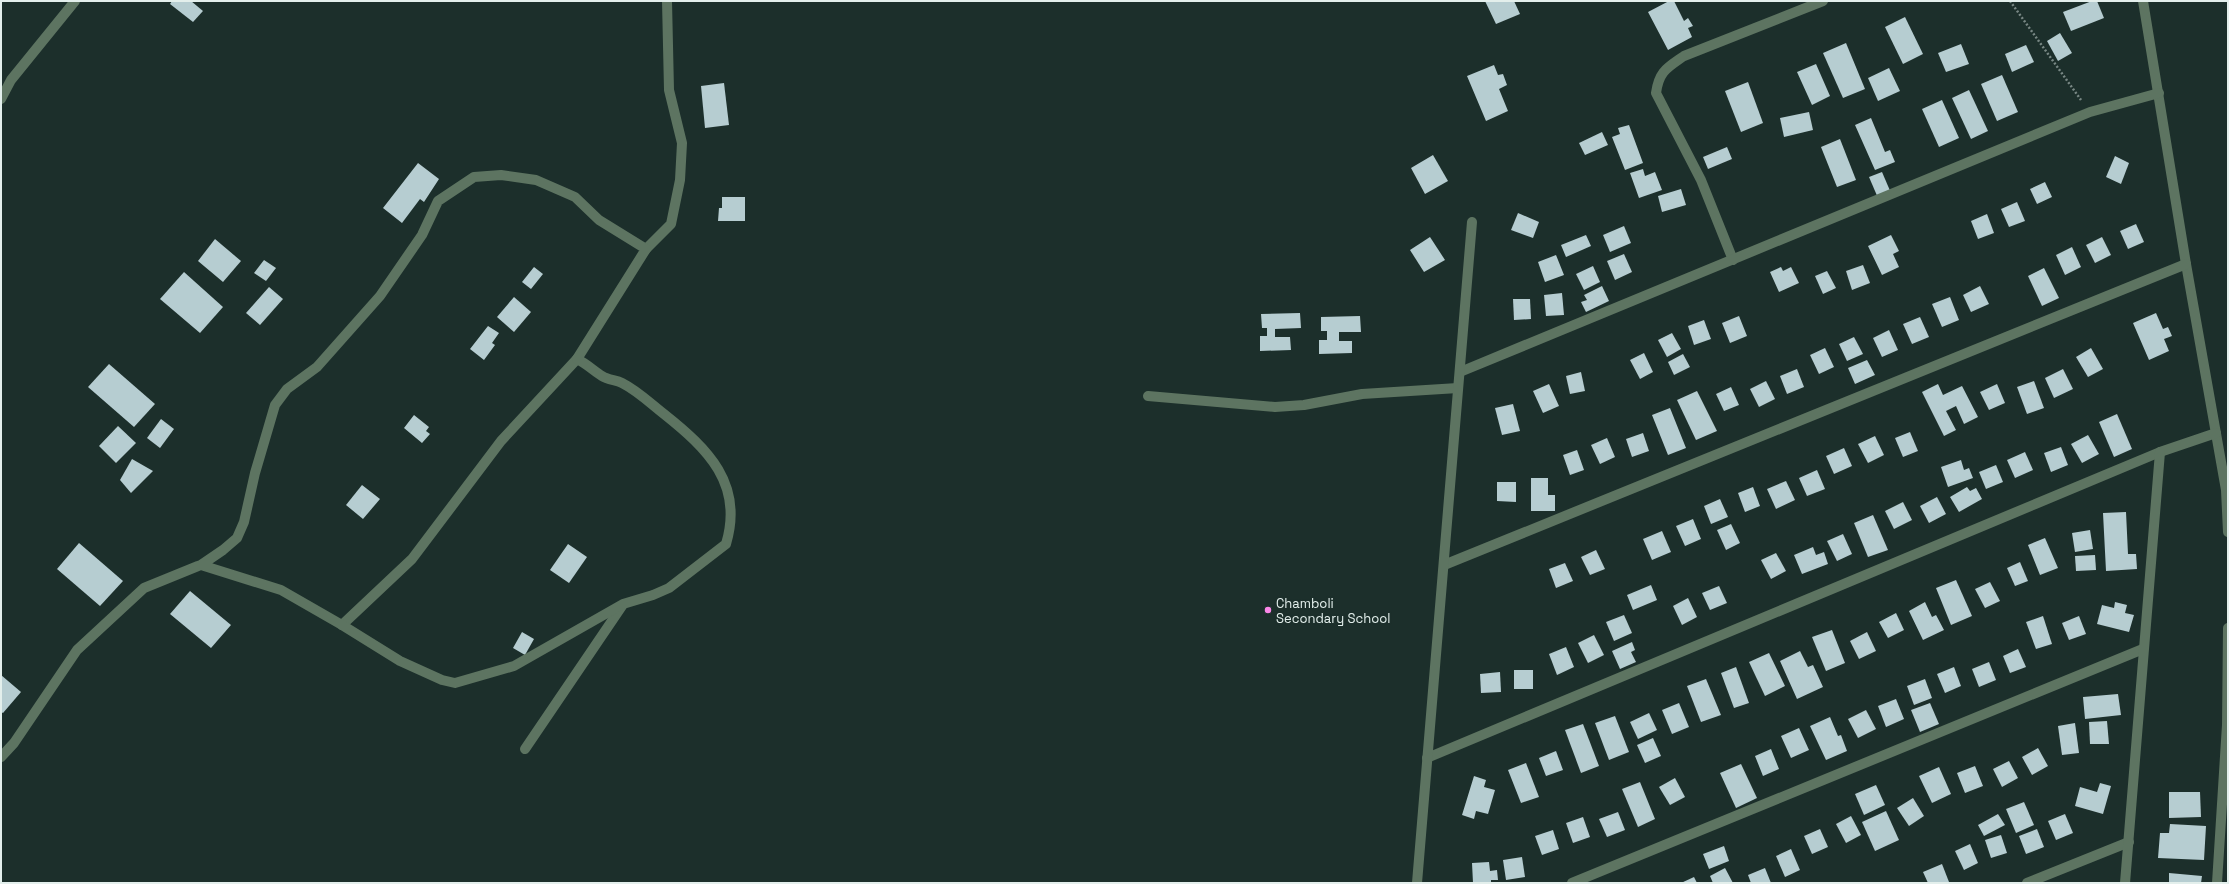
<svg xmlns="http://www.w3.org/2000/svg" width="2229" height="884" font-family="'Space Grotesk',sans-serif">
  <rect width="100%" height="100%" fill="#1c2f2b"/>
  <g fill="#b6cdd1">
    <path d="M172 1H191L203 11 193 22 170 4Z"/>
    <path d="M1485 1H1514L1520 14 1496 24Z"/>
    <path d="M1669 1H1674L1684 21 1688 18 1693 26 1688 28 1692 37 1668 50 1648 12Z"/>
    <path d="M2092 1H2097L2104 18 2071 31 2063 12Z"/>
    <path d="M1905 17 1923 54 1903 64 1885 27Z"/>
    <path d="M2060 33 2072 53 2058 61 2047 41Z"/>
    <path d="M1846 43 1865 89 1843 98 1823 53Z"/>
    <path d="M1961 44 1969 64 1946 72 1938 53Z"/>
    <path d="M2026 45 2034 62 2012 72 2005 54Z"/>
    <path d="M1816 64 1830 96 1812 105 1797 72Z"/>
    <path d="M1494 65 1498 75 1503 74 1507 85 1499 89 1508 111 1486 121 1467 76Z"/>
    <path d="M1889 68 1900 91 1878 101 1868 78Z"/>
    <path d="M2002 75 2018 112 1997 121 1981 84Z"/>
    <path d="M1748 82 1763 123 1741 132 1725 91Z"/>
    <path d="M724 83 729 125 705 128 701 86Z"/>
    <path d="M1969 90 1988 131 1971 139 1952 98Z"/>
    <path d="M1942 100 1959 138 1939 147 1922 109Z"/>
    <path d="M1809 112 1813 130 1784 137 1780 118Z"/>
    <path d="M1871 118 1885 152 1890 150 1895 162 1875 170 1855 125Z"/>
    <path d="M1629 125 1643 163 1625 170 1612 137 1620 134 1618 128Z"/>
    <path d="M1602 132 1608 145 1585 155 1579 143Z"/>
    <path d="M1840 139 1856 180 1837 187 1821 147Z"/>
    <path d="M1727 147 1732 159 1708 169 1703 157Z"/>
    <path d="M1433 155 1448 181 1425 194 1411 168Z"/>
    <path d="M2115 156 2129 163 2121 184 2106 177Z"/>
    <path d="M418 163 439 179 424 202 420 199 402 223 383 208Z"/>
    <path d="M1643 169 1645 176 1655 172 1662 190 1639 198 1630 173Z"/>
    <path d="M1882 172 1891 193 1878 198 1869 177Z"/>
    <path d="M2045 182 2052 197 2037 204 2030 189Z"/>
    <path d="M1681 189 1686 205 1662 212 1658 196Z"/>
    <path d="M722 197H745V221H718L719 208H722Z"/>
    <path d="M2017 202 2025 221 2009 227 2001 209Z"/>
    <path d="M1518 213 1539 222 1533 238 1511 230Z"/>
    <path d="M1987 214 1994 233 1978 239 1971 221Z"/>
    <path d="M2136 224 2144 242 2128 249 2120 231Z"/>
    <path d="M1624 226 1631 243 1610 252 1603 235Z"/>
    <path d="M1586 235 1591 246 1566 257 1561 245Z"/>
    <path d="M1891 235 1899 251 1893 254 1899 267 1882 275 1868 246Z"/>
    <path d="M1430 237 1445 260 1424 272 1410 250Z"/>
    <path d="M2102 237 2111 255 2095 263 2086 245Z"/>
    <path d="M215 239 241 261 223 282 198 261Z"/>
    <path d="M2072 247 2081 267 2065 275 2056 255Z"/>
    <path d="M1624 254 1632 272 1615 280 1607 261Z"/>
    <path d="M1556 255 1564 275 1545 282 1538 262Z"/>
    <path d="M264 260 276 268 266 281 254 273Z"/>
    <path d="M1863 265 1870 283 1852 290 1846 271Z"/>
    <path d="M1593 266 1600 282 1584 290 1576 274Z"/>
    <path d="M534 267 543 274 531 289 522 282Z"/>
    <path d="M1781 267 1783 271 1791 267 1799 283 1779 292 1770 272Z"/>
    <path d="M2044 268 2059 298 2042 306 2028 276Z"/>
    <path d="M1827 271 1836 288 1823 294 1815 276Z"/>
    <path d="M184 272 223 307 200 333 160 299Z"/>
    <path d="M1602 286 1609 301 1586 312 1581 302 1587 300 1584 295Z"/>
    <path d="M1980 286 1989 304 1971 312 1963 295Z"/>
    <path d="M269 287 283 299 260 325 246 313Z"/>
    <path d="M1562 293 1564 315 1546 316 1544 295Z"/>
    <path d="M514 297 531 312 514 332 497 317Z"/>
    <path d="M1950 297 1959 320 1942 327 1932 304Z"/>
    <path d="M1513 299H1530L1531 319 1514 320Z"/>
    <path d="M1300 313 1301 328 1275 329V337H1290L1291 350 1260 351V336H1267V328H1262L1261 314Z"/>
    <path d="M2156 313 2163 329 2168 327 2172 336 2164 339 2169 351 2149 360 2133 323Z"/>
    <path d="M1360 316 1361 332H1339V341H1352V353L1319 354V340H1327V331H1321V317Z"/>
    <path d="M1739 316 1747 336 1730 343 1722 323Z"/>
    <path d="M1920 317 1929 337 1912 344 1903 324Z"/>
    <path d="M1704 320 1711 339 1694 345 1688 326Z"/>
    <path d="M488 326 499 333 492 343 495 345 484 360 470 349Z"/>
    <path d="M1889 330 1898 350 1882 357 1873 338Z"/>
    <path d="M1672 333 1681 349 1667 357 1658 340Z"/>
    <path d="M1854 337 1863 354 1847 361 1839 344Z"/>
    <path d="M1825 348 1834 367 1819 374 1810 355Z"/>
    <path d="M2091 348 2103 369 2088 377 2076 357Z"/>
    <path d="M1644 353 1653 372 1640 379 1630 360Z"/>
    <path d="M1683 354 1690 367 1674 375 1668 362Z"/>
    <path d="M1867 360 1875 375 1855 384 1848 368Z"/>
    <path d="M109 364 155 404 134 427 88 387Z"/>
    <path d="M1797 369 1804 387 1787 394 1780 376Z"/>
    <path d="M2063 369 2073 389 2054 398 2045 378Z"/>
    <path d="M1581 372 1585 391 1570 394 1566 376Z"/>
    <path d="M1766 381 1775 399 1759 407 1750 389Z"/>
    <path d="M2034 381 2044 408 2027 414 2017 387Z"/>
    <path d="M1549 384 1559 406 1543 413 1533 391Z"/>
    <path d="M1938 384 1943 395 1962 386 1978 417 1964 424 1956 406 1946 411 1956 430 1944 436 1922 392Z"/>
    <path d="M1997 384 2005 403 1989 410 1980 392Z"/>
    <path d="M1731 387 1739 405 1724 411 1716 394Z"/>
    <path d="M1697 391 1717 431 1696 440 1677 400Z"/>
    <path d="M1513 404 1520 431 1502 435 1495 408Z"/>
    <path d="M1670 408 1686 448 1668 455 1652 415Z"/>
    <path d="M2117 414 2132 449 2114 457 2099 422Z"/>
    <path d="M414 415 429 427 426 431 430 434 422 443 404 428Z"/>
    <path d="M161 419 174 429 160 448 147 438Z"/>
    <path d="M118 426 136 443 116 463 99 446Z"/>
    <path d="M1910 432 1918 451 1903 457 1895 438Z"/>
    <path d="M1643 433 1649 451 1632 457 1626 439Z"/>
    <path d="M2088 435 2099 454 2082 463 2071 444Z"/>
    <path d="M1875 436 1884 455 1868 463 1858 444Z"/>
    <path d="M1607 438 1615 457 1600 464 1591 445Z"/>
    <path d="M2061 447 2068 465 2051 472 2044 453Z"/>
    <path d="M1844 448 1852 466 1834 474 1826 456Z"/>
    <path d="M1577 450 1584 470 1570 475 1563 455Z"/>
    <path d="M2025 452 2033 470 2015 478 2007 460Z"/>
    <path d="M132 459 153 471 131 493 120 480Z"/>
    <path d="M1961 460 1964 470 1969 468 1973 478 1948 487 1941 467Z"/>
    <path d="M1996 465 2003 482 1986 489 1979 472Z"/>
    <path d="M1817 470 1825 489 1807 496 1799 478Z"/>
    <path d="M1531 478H1548V495H1555V511H1531Z"/>
    <path d="M1786 481 1795 500 1776 509 1767 489Z"/>
    <path d="M1497 482H1516V502L1497 501Z"/>
    <path d="M362 485 380 499 363 519 346 505Z"/>
    <path d="M1753 487 1760 506 1745 512 1738 493Z"/>
    <path d="M1967 487 1970 491 1976 488 1982 499 1959 512 1950 497Z"/>
    <path d="M1937 497 1946 514 1929 523 1920 506Z"/>
    <path d="M1720 499 1728 517 1711 524 1704 506Z"/>
    <path d="M1903 502 1912 520 1894 529 1885 511Z"/>
    <path d="M2126 512 2128 554H2136L2137 569 2106 571 2103 513Z"/>
    <path d="M1873 515 1888 550 1868 557 1854 523Z"/>
    <path d="M1693 519 1701 539 1685 546 1676 526Z"/>
    <path d="M1731 524 1740 543 1726 550 1717 530Z"/>
    <path d="M2090 530 2093 549 2075 552 2072 533Z"/>
    <path d="M1662 531 1671 552 1652 560 1643 539Z"/>
    <path d="M1843 534 1852 554 1837 561 1827 541Z"/>
    <path d="M2045 538 2058 568 2040 575 2028 545Z"/>
    <path d="M79 543 123 581 100 606 57 569Z"/>
    <path d="M568 544 587 557 569 583 550 570Z"/>
    <path d="M1813 547 1816 555 1824 552 1828 564 1802 574 1794 555Z"/>
    <path d="M1596 550 1605 569 1590 575 1581 557Z"/>
    <path d="M1776 553 1786 571 1771 579 1761 560Z"/>
    <path d="M2095 555 2096 570 2076 571 2075 556Z"/>
    <path d="M2020 562 2028 581 2015 586 2007 568Z"/>
    <path d="M1565 563 1573 581 1556 588 1549 569Z"/>
    <path d="M1956 580 1972 616 1951 625 1936 588Z"/>
    <path d="M1990 582 2000 601 1985 608 1975 589Z"/>
    <path d="M1651 585 1657 600 1633 610 1627 595Z"/>
    <path d="M1719 586 1727 603 1710 610 1702 593Z"/>
    <path d="M190 591 231 625 211 648 170 614Z"/>
    <path d="M1688 598 1697 617 1682 625 1673 606Z"/>
    <path d="M1925 602 1932 617 1936 615 1944 630 1923 640 1909 611Z"/>
    <path d="M2115 602 2127 605 2125 613 2134 615 2129 632 2097 624 2102 605 2114 608Z"/>
    <path d="M1896 613 1904 630 1888 638 1879 622Z"/>
    <path d="M1624 615 1632 633 1614 641 1606 622Z"/>
    <path d="M2043 616 2052 644 2036 649 2026 622Z"/>
    <path d="M2079 616 2086 634 2069 640 2062 623Z"/>
    <path d="M1832 630 1845 663 1826 671 1812 637Z"/>
    <path d="M522 632 534 639 525 655 513 648Z"/>
    <path d="M1867 632 1876 651 1859 659 1850 641Z"/>
    <path d="M1594 635 1604 655 1588 663 1578 643Z"/>
    <path d="M1632 642 1635 650 1631 652 1636 662 1620 669 1612 651Z"/>
    <path d="M1566 647 1574 667 1557 675 1549 654Z"/>
    <path d="M2018 649 2026 667 2010 673 2003 656Z"/>
    <path d="M1800 651 1808 667 1813 665 1823 687 1797 699 1780 661Z"/>
    <path d="M1769 653 1785 686 1765 696 1749 662Z"/>
    <path d="M1989 662 1996 680 1979 687 1972 669Z"/>
    <path d="M1736 667 1749 703 1734 708 1721 673Z"/>
    <path d="M1954 667 1961 686 1945 693 1937 674Z"/>
    <rect x="1514" y="670" width="19" height="19"/>
    <path d="M1500 672 1501 692 1481 693 1480 674Z"/>
    <path d="M1 675 21 692 3 713 1 712Z"/>
    <path d="M1706 679 1721 715 1701 722 1687 686Z"/>
    <path d="M1925 679 1932 698 1914 705 1907 686Z"/>
    <path d="M2118 694 2121 715 2085 719 2083 697Z"/>
    <path d="M1896 699 1904 719 1886 727 1878 706Z"/>
    <path d="M1679 703 1689 727 1672 734 1662 710Z"/>
    <path d="M1930 703 1939 724 1920 732 1911 710Z"/>
    <path d="M1866 710 1876 729 1858 738 1848 719Z"/>
    <path d="M1649 713 1657 730 1638 739 1630 722Z"/>
    <path d="M1615 716 1629 752 1609 760 1595 723Z"/>
    <path d="M1830 717 1838 736 1841 735 1847 751 1826 760 1810 726Z"/>
    <path d="M2107 721 2109 744H2090L2089 722Z"/>
    <path d="M2075 723 2079 753 2062 755 2058 726Z"/>
    <path d="M1583 724 1599 766 1581 773 1565 730Z"/>
    <path d="M1799 728 1809 750 1791 758 1781 736Z"/>
    <path d="M1653 738 1661 756 1645 763 1637 745Z"/>
    <path d="M2038 748 2048 766 2032 775 2022 757Z"/>
    <path d="M1771 749 1779 769 1763 776 1755 756Z"/>
    <path d="M1556 751 1563 770 1546 776 1539 758Z"/>
    <path d="M2009 761 2018 778 2002 787 1993 769Z"/>
    <path d="M1526 763 1539 797 1521 803 1508 770Z"/>
    <path d="M1741 764 1757 798 1736 808 1720 773Z"/>
    <path d="M1975 766 1983 786 1965 793 1957 773Z"/>
    <path d="M1939 767 1951 794 1932 803 1919 776Z"/>
    <path d="M1474 776 1486 780 1484 787 1495 790 1488 814 1476 811 1474 819 1462 815Z"/>
    <path d="M1675 778 1685 797 1670 805 1659 787Z"/>
    <path d="M1640 782 1655 819 1638 827 1622 789Z"/>
    <path d="M2100 783 2111 786 2103 814 2075 806 2080 787 2097 792Z"/>
    <path d="M1876 785 1885 805 1864 815 1855 794Z"/>
    <path d="M2169 792H2200L2201 817 2169 818Z"/>
    <path d="M1913 798 1924 816 1909 826 1897 808Z"/>
    <path d="M2024 802 2034 825 2016 833 2006 809Z"/>
    <path d="M1886 811 1899 840 1875 851 1862 822Z"/>
    <path d="M1618 812 1625 830 1607 837 1599 819Z"/>
    <path d="M1998 814 2005 825 1984 836 1978 825Z"/>
    <path d="M2065 814 2073 833 2056 840 2048 821Z"/>
    <path d="M1851 816 1861 835 1846 843 1836 824Z"/>
    <path d="M1583 817 1590 837 1573 843 1566 823Z"/>
    <path d="M2170 824 2206 826 2204 860 2158 858 2160 833H2169Z"/>
    <path d="M1820 829 1828 847 1812 854 1804 836Z"/>
    <path d="M2037 829 2044 847 2026 854 2019 836Z"/>
    <path d="M1553 830 1559 849 1542 855 1535 836Z"/>
    <path d="M2001 835 2007 853 1991 858 1985 840Z"/>
    <path d="M1970 844 1978 863 1964 870 1955 851Z"/>
    <path d="M1724 846 1729 861 1709 869 1703 854Z"/>
    <path d="M1791 849 1800 870 1785 877 1776 856Z"/>
    <path d="M1522 857 1525 877 1506 880 1503 860Z"/>
    <path d="M1489 862 1490 871 1497 870 1498 880H1491V883H1473L1472 863Z"/>
    <path d="M1942 864 1949 882 1928 883 1923 872Z"/>
    <path d="M1725 868 1733 883H1713L1710 876Z"/>
    <path d="M1765 868 1771 883H1751L1748 875Z"/>
    <path d="M2169 873 2202 876 2201 883H2169Z"/>
    <path d="M1694 877 1697 883H1681Z"/>
  </g>
  <g fill="none" stroke-linecap="round" stroke-linejoin="round">
    <path stroke="#788784" stroke-width="2.5" stroke-dasharray="2 2" stroke-linecap="butt" d="M2010 1 2081 100"/>
    <g stroke="#5d7461" stroke-width="10">
      <path d="M2143 1 2186 264 2226 490 2228 532"/>
      <path d="M1 99 11 80 75 1"/>
      <path d="M646 249 671 224 680 180 682 143 669 90 667 1"/>
      <path d="M1733 260 1701 180 1656 93C1659 71 1667 68 1684 56L1823 1"/>
      <path d="M1460 372 2090 112 2159 93"/>
      <path d="M1148 396 1275 407 1304 405 1362 394 1458 388"/>
      <path d="M1444 565 2186 264"/>
      <path d="M342 625 412 559 501 441 577 359"/>
      <path d="M525 749 622 606"/>
      <path d="M1 757 14 743 77 650 144 588 198 566 201 565 223 550 237 538 244 522 255 473 275 405 287 389 317 367 380 296 422 235 438 201 474 177 501 175 536 180 575 197 599 220 646 249 577 359C587 364 594 371 602 376 608 380 616 380 622 383 638 391 651 404 664 414 708 449 744 484 726 544L669 588 653 595 623 604 514 666 455 683 442 680 400 661 342 625 281 590 201 565"/>
      <path d="M1427 758 2160 452 2216 433"/>
      <path d="M1417 883 1472 222"/>
      <path d="M1572 883 2143 649"/>
      <path d="M2027 883 2129 842"/>
      <path d="M2125 883 2160 452"/>
      <path d="M2217 883 2227 725 2228 628"/>
    </g>
  </g>
  <circle fill="#fa87e7" stroke="#1c2f2b" stroke-width="1.5" cx="1268" cy="610" r="4"/>
  <g text-anchor="middle" dominant-baseline="central" stroke-width="4" stroke-linejoin="round" paint-order="stroke">
    <g font-size="13" fill="#e3efec" stroke="#1c2f2b" text-anchor="start">
      <text x="1276" y="603">Chamboli<tspan x="1276" dy="15">Secondary School</tspan></text>
    </g>
  </g>
  <rect width="2229" height="884" fill="none" stroke="#e3efec" stroke-width="4"/>
</svg>
